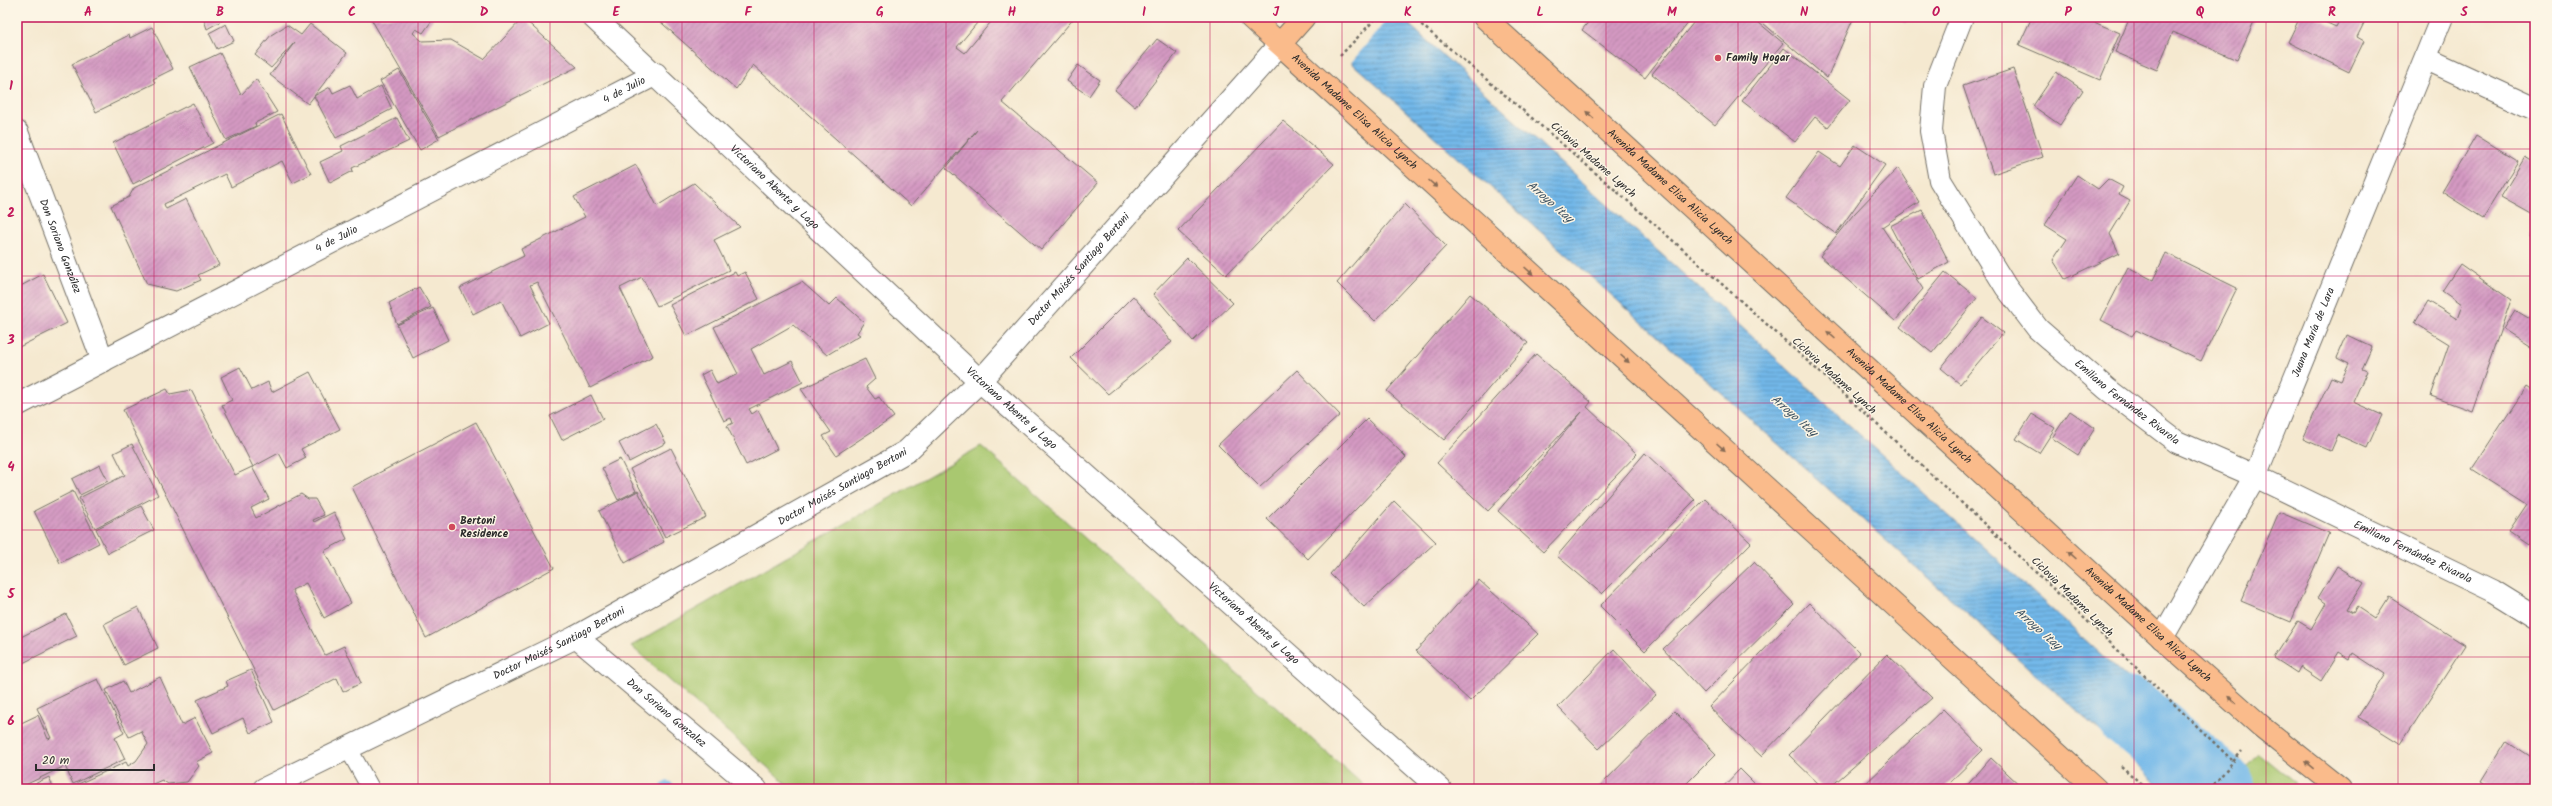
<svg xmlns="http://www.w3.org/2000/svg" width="2552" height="806" font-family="Kalam,sans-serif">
  <defs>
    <pattern id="water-rules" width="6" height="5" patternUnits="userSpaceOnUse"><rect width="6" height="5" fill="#72b8e9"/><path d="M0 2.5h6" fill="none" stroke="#5e96bd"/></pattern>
    <pattern id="building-hatch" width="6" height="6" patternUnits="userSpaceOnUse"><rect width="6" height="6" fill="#d499c2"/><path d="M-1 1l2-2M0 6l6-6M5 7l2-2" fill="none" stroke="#ac7d9e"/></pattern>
  </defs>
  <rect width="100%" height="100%" fill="#fcf5e5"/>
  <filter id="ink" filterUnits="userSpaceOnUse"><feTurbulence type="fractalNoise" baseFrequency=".025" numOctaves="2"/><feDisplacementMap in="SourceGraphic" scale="8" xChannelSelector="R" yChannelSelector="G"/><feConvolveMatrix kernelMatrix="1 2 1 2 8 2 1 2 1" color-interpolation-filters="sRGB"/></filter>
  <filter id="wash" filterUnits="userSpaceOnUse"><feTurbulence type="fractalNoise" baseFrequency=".012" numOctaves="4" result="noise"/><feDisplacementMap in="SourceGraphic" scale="16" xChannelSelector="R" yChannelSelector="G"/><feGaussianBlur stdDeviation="0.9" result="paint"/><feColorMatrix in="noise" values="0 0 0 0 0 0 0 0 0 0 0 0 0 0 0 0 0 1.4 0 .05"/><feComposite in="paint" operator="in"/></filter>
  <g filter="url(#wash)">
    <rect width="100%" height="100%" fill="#f5e9d0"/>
    <g fill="#a9c870" stroke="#6a7a4e">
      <path d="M981 446 1368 789H792L631 646Z"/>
      <path d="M2258 753 2302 789H2260L2241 772Z"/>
    </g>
    <g fill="url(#water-rules)" stroke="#4e728a">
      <path d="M1380 17H1401L2216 759 2192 789H2164L1344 56Z"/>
      <path d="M2239 774 2255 789H2226Z"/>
    </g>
    <path fill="#f5e9d0" d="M1377 17H1389L1350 64 1342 55Z"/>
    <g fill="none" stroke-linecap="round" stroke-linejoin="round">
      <path stroke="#72b8e9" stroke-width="12" d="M667 787 669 789"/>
      <path stroke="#72b8e9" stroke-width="71" d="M2129 712 2220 789"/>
    </g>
    <g id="blocks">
      <g fill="url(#building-hatch)">
        <path d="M203 17H222L223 20 207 29Z"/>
        <path d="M370 17H430L433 19 423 33 416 29 413 33 422 41 451 40 484 59 523 18 577 67 439 136Z"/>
        <path d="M655 17H982L957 47 965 53 995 17H1075L1002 102 1098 183 1041 250 946 168 977 130 911 206 753 65 736 89Z"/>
        <path d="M1592 17H1692L1645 78 1582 30Z"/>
        <path d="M1698 17H1752L1783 43 1715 125 1652 74Z"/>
        <path d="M1756 17H1854L1827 78Z"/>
        <path d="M1897 17H1909L1905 23Z"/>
        <path d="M2032 17H2082L2120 33 2100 80 2019 45Z"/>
        <path d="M2130 17H2165L2177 22 2180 17H2256L2237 60 2173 32 2157 70 2115 52Z"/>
        <path d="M2300 17H2314L2336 27 2341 17H2367L2357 37 2364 41 2349 72 2288 42Z"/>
        <path d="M226 24 234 41 217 49 209 33Z"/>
        <path d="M310 24 347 53 308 104 270 75 295 42 271 68 255 55 271 35 287 25 301 35Z"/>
        <path d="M152 27 173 69 153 79 155 83 96 112 72 64 129 35 130 38Z"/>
        <path d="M1157 39 1177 53 1135 107 1115 90Z"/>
        <path d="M1784 48 1850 100 1828 127 1815 117 1795 142 1742 101Z"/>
        <path d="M220 53 241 95 256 79 277 112 255 123 256 126 226 140 190 67Z"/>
        <path d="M1078 65 1100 80 1089 96 1067 81Z"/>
        <path d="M2013 69 2043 157 1993 174 1963 86Z"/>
        <path d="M399 70 439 139 420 150 380 81Z"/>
        <path d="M2056 72 2083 90 2060 125 2033 106Z"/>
        <path d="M350 85 357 99 381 86 392 109 336 138 314 96 330 87 333 93Z"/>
        <path d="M193 103 213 143 133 184 113 143Z"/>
        <path d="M281 114 311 174 293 183 282 161 231 187 225 174 164 204 166 209 186 199 219 265 198 275 201 280 176 291 147 284 111 206 129 197 134 188Z"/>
        <path d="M397 118 409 141 352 168 353 171 330 183 320 162 343 151 341 146Z"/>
        <path d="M1283 121 1334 164 1226 275 1178 231Z"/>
        <path d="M2476 135 2518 161 2483 218 2442 192Z"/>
        <path d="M1855 145 1885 165 1836 234 1786 198 1819 152 1840 166Z"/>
        <path d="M2525 157 2535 163V216L2501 197Z"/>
        <path d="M636 165 657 206 694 183 740 227 714 240 729 270 657 306 642 277 620 288 653 356 590 388 537 282 530 285 549 323 520 338 501 300 473 314 460 288 524 256 521 249 585 217 574 197Z"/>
        <path d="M1898 168 1919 202 1882 227 1923 289 1895 321 1820 256 1853 215Z"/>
        <path d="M2077 175 2098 189 2108 179 2123 187 2119 195 2130 201 2110 234 2119 253 2065 279 2053 260 2067 239 2045 225Z"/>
        <path d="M1405 204 1446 246 1375 321 1337 283Z"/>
        <path d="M1922 210 1949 262 1918 279 1890 226Z"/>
        <path d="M2535 227V239L2530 236Z"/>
        <path d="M2166 253 2237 288 2201 361 2136 330 2132 336 2101 320 2128 267 2153 280Z"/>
        <path d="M1187 258 1233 303 1193 341 1153 294Z"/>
        <path d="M2460 264 2511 300 2472 411 2431 396 2449 344 2415 323 2428 301 2457 319 2462 305 2442 291Z"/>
        <path d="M735 272 737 276 745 272 759 299 686 336 670 305Z"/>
        <path d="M1945 272 1977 298 1932 353 1900 327Z"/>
        <path d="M43 274 67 323 17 348V288Z"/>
        <path d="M802 282 829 306 837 298 864 322 857 333 860 335 827 355 793 325 751 349 764 375 792 361 803 382 749 409 752 414 758 410 777 449 746 465 727 426 733 423 731 418 724 421 701 375 710 370 717 384 738 374 714 327Z"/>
        <path d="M419 287 431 307 397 324 389 303Z"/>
        <path d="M1470 294 1528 343 1444 440 1387 391Z"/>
        <path d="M1133 296 1172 342 1108 394 1071 358Z"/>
        <path d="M433 308 448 340 413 358 397 325Z"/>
        <path d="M2515 310 2535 322 2534 349 2503 329Z"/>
        <path d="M1982 317 2003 333 1960 384 1941 368Z"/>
        <path d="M2347 335 2372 347 2362 369 2367 371 2353 402 2382 415 2367 448 2338 435 2331 451 2303 439 2331 377 2341 381 2349 364 2337 358Z"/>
        <path d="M1536 354 1591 402 1587 407 1637 454 1543 552 1498 511 1582 412 1488 511 1437 463Z"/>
        <path d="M865 359 875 379 866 387 875 399 879 397 894 417 836 455 823 436 831 432 801 389Z"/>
        <path d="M240 367 252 390 268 382 272 392 310 372 340 429 301 449 306 458 287 468 279 453 253 467 222 405 232 400 221 377Z"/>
        <path d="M1297 370 1340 415 1260 487 1218 445Z"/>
        <path d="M2526 387 2535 393V532L2528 544 2509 531 2527 504 2472 469Z"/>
        <path d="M167 389 170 394 191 390 235 475 252 467 269 499 251 508 256 518 301 494 308 499H315L324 515 313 520 314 522 334 512 347 539 324 551 351 603 324 618 306 583 292 590 325 655 344 646 361 683 343 692 337 678 274 710 123 410Z"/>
        <path d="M591 395 603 419 562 440 550 416Z"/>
        <path d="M2070 411 2095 428 2078 455 2052 438Z"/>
        <path d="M2032 414 2055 428 2039 453 2016 439Z"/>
        <path d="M1367 419 1406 457 1308 559 1267 519Z"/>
        <path d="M476 422 554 568 426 638 352 487Z"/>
        <path d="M656 424 666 443 629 462 619 443Z"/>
        <path d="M132 444 158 495 95 528 79 498 125 475 114 453Z"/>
        <path d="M671 448 706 517 665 537 630 469Z"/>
        <path d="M1645 453 1695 500 1602 594 1557 556Z"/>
        <path d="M620 459 636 491 618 500 602 468Z"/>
        <path d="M100 465 108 481 80 495 72 479Z"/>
        <path d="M73 491 99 543 60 563 34 511Z"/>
        <path d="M638 491 664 542 625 563 599 511Z"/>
        <path d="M1705 499 1751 543 1645 651 1600 606Z"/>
        <path d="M1394 501 1436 542 1364 607 1330 574Z"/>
        <path d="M141 506 154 530 108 553 96 529Z"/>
        <path d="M2279 512 2329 533 2291 622 2241 601Z"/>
        <path d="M1754 562 1794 604 1704 693 1663 649Z"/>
        <path d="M2337 566 2364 583 2347 610 2353 613 2357 607 2375 619 2389 597 2465 645 2401 744 2358 717 2385 674 2353 653 2350 659 2339 652 2321 681 2300 667 2297 673 2274 658 2298 621 2311 629 2326 603 2318 598Z"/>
        <path d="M1479 580 1538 634 1470 701 1416 651Z"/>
        <path d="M1809 603 1860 653 1761 756 1709 707Z"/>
        <path d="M138 607 158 648 124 665 104 624Z"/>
        <path d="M66 614 77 636 17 666V639Z"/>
        <path d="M1614 649 1656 695 1599 749 1558 707Z"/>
        <path d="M1887 654 1932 698 1828 789H1824L1789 755Z"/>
        <path d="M251 670 274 722 250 733 243 718 213 733 197 700 228 686 226 681Z"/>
        <path d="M160 677 182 725 195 718 213 753 196 762 199 766 187 782 168 784 162 780 141 789H75L74 786 126 762 128 766 136 761 148 744 141 731 129 737 106 690 123 681 129 693Z"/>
        <path d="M98 679 124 733 115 738 125 759 73 784 65 766 23 786 17 773V725L38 715 48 739 51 738 37 708Z"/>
        <path d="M1943 709 1983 750 1943 789H1860Z"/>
        <path d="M1674 711 1716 754 1681 789H1597Z"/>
        <path d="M2506 741 2535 760V789H2493L2481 781Z"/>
        <path d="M1991 758 2024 789H1964Z"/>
        <path d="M1740 769 1760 789H1721Z"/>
        <path d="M49 777 54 789H24Z"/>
      </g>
    </g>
  </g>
  <g filter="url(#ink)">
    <use href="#blocks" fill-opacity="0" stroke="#726e65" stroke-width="1"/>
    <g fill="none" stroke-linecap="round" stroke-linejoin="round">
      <g stroke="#726e65" stroke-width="19">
        <path id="service" d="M348 748 371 789"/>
      </g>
      <g stroke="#726e65" stroke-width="24">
        <g id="minor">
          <path id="s1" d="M593 17 980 381 1440 789"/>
          <path id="s2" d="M1962 17 1935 86 1931 131 1940 180 2006 287 2038 329 2107 389 2177 442 2255 476 2442 17"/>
          <path d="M2427 59 2535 109"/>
          <path id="s3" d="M17 132 103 361"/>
          <path id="s4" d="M17 405 656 74"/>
          <path id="s5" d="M576 637 756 789"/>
        </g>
      </g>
      <g stroke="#726e65" stroke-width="24">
        <g id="tertiary">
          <path id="s6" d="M2162 638 2255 476 2493 591 2535 617"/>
          <path id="s7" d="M264 789 576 637 907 451 980 381 1280 44"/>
        </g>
      </g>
      <g stroke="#726e65" stroke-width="24">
        <g id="trunk">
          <path id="s8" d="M1250 17 2096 789"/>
          <path id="s9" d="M1484 17 2162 638 2261 726 2340 789"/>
          <path d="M1280 44 1304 17"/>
        </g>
      </g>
      <g stroke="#726e65" stroke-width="2.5" stroke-dasharray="3 3" stroke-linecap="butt">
        <path d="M1412 17C1696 253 1968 504 2233 761"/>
        <path d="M1340 56 1377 17"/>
        <path d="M2121 766 2147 789"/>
        <path d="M2210 789 2242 751"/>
      </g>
      <use href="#service" stroke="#fff" stroke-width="17"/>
      <use href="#minor" stroke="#fff" stroke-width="22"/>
      <use href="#tertiary" stroke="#fff" stroke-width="22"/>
      <use href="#trunk" stroke="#fabb8b" stroke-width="22"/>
    </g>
    <defs><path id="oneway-solid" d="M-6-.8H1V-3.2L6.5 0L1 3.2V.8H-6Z"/></defs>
    <g fill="#886c56">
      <use href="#oneway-solid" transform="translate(1590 115) rotate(-138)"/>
      <use href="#oneway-solid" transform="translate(1433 184) rotate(42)"/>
      <use href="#oneway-solid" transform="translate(1529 271) rotate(42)"/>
      <use href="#oneway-solid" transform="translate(1831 335) rotate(-138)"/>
      <use href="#oneway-solid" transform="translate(1625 359) rotate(42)"/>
      <use href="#oneway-solid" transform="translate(1721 447) rotate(42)"/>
      <use href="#oneway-solid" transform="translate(2072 555) rotate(-138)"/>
      <use href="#oneway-solid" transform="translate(2232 700) rotate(-138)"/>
      <use href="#oneway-solid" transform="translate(2309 765) rotate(-141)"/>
    </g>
  </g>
  <path fill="none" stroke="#c2185b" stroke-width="1" stroke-opacity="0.55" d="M154 17V789M286 17V789M418 17V789M550 17V789M682 17V789M814 17V789M946 17V789M1078 17V789M1210 17V789M1342 17V789M1474 17V789M1606 17V789M1738 17V789M1870 17V789M2002 17V789M2134 17V789M2266 17V789M2398 17V789M17 149H2535M17 276H2535M17 403H2535M17 530H2535M17 657H2535"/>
  <g fill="#d1495b" stroke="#fcf5e5" stroke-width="1.5">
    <circle cx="1718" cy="58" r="4"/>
    <circle cx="452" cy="527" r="4"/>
  </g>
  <g text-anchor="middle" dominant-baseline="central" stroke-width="3" stroke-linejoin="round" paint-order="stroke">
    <g font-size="11" font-weight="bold" fill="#2b2b2b" stroke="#fcf5e5" text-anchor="start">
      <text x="1726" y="58">Family Hogar</text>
      <text x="460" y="521">Bertoni<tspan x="460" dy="13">Residence</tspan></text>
    </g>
    <g font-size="11" fill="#2b2b2b" stroke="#fcf5e5">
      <text stroke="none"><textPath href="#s4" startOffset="684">4 de Julio</textPath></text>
      <text stroke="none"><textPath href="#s8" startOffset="141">Avenida Madame Elisa Alicia Lynch</textPath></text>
      <text transform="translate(1593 160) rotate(41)">Ciclovia Madame Lynch</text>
      <text stroke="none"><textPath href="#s1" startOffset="249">Victoriano Abente y Lago</textPath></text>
      <text stroke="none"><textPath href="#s9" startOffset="252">Avenida Madame Elisa Alicia Lynch</textPath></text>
      <text stroke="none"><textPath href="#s4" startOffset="360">4 de Julio</textPath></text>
      <text stroke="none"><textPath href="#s3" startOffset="122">Don Soriano González</textPath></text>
      <text stroke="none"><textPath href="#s7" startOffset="977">Doctor Moisés Santiago Bertoni</textPath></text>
      <text stroke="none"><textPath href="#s2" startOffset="767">Juana María de Lara</textPath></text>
      <text transform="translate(1834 376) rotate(42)">Ciclovia Madame Lynch</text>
      <text stroke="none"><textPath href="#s2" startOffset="463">Emiliano Fernández Rivarola</textPath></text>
      <text stroke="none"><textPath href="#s9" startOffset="576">Avenida Madame Elisa Alicia Lynch</textPath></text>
      <text stroke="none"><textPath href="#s1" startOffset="573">Victoriano Abente y Lago</textPath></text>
      <text stroke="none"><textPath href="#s7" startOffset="653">Doctor Moisés Santiago Bertoni</textPath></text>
      <text stroke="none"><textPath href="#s6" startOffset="362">Emiliano Fernández Rivarola</textPath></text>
      <text transform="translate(2072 597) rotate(44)">Ciclovia Madame Lynch</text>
      <text stroke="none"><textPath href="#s1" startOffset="897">Victoriano Abente y Lago</textPath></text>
      <text stroke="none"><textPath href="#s9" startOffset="900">Avenida Madame Elisa Alicia Lynch</textPath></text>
      <text stroke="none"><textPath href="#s7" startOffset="329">Doctor Moisés Santiago Bertoni</textPath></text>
      <text stroke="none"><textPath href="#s5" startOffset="118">Don Soriano Gonzalez</textPath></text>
    </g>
    <g font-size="12" font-style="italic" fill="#405564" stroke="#fcf5e5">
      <text transform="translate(1550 202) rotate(41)">Arroyo Itay</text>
      <text transform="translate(1794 416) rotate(41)">Arroyo Itay</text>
      <text transform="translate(2038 629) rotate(41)">Arroyo Itay</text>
    </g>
  </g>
  <rect width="2552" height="806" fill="none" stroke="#fcf5e5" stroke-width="44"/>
  <path d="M36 764v6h118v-6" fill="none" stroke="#2b2b2b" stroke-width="2"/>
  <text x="42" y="764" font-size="12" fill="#2b2b2b" stroke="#fcf5e5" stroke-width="3" paint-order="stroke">20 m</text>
  <rect x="22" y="22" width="2508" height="762" fill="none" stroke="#c2185b" stroke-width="1.5"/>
  <g font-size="13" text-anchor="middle" font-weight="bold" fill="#c2185b">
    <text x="88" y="16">A</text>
    <text x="220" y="16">B</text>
    <text x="352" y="16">C</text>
    <text x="484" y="16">D</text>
    <text x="616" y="16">E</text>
    <text x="748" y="16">F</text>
    <text x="880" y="16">G</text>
    <text x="1012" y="16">H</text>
    <text x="1144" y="16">I</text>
    <text x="1276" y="16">J</text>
    <text x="1408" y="16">K</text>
    <text x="1540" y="16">L</text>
    <text x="1672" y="16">M</text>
    <text x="1804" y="16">N</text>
    <text x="1936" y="16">O</text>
    <text x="2068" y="16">P</text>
    <text x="2200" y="16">Q</text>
    <text x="2332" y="16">R</text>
    <text x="2464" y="16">S</text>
    <text x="11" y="90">1</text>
    <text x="11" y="217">2</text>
    <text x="11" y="344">3</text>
    <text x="11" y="471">4</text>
    <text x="11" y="598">5</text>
    <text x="11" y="725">6</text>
  </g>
</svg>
